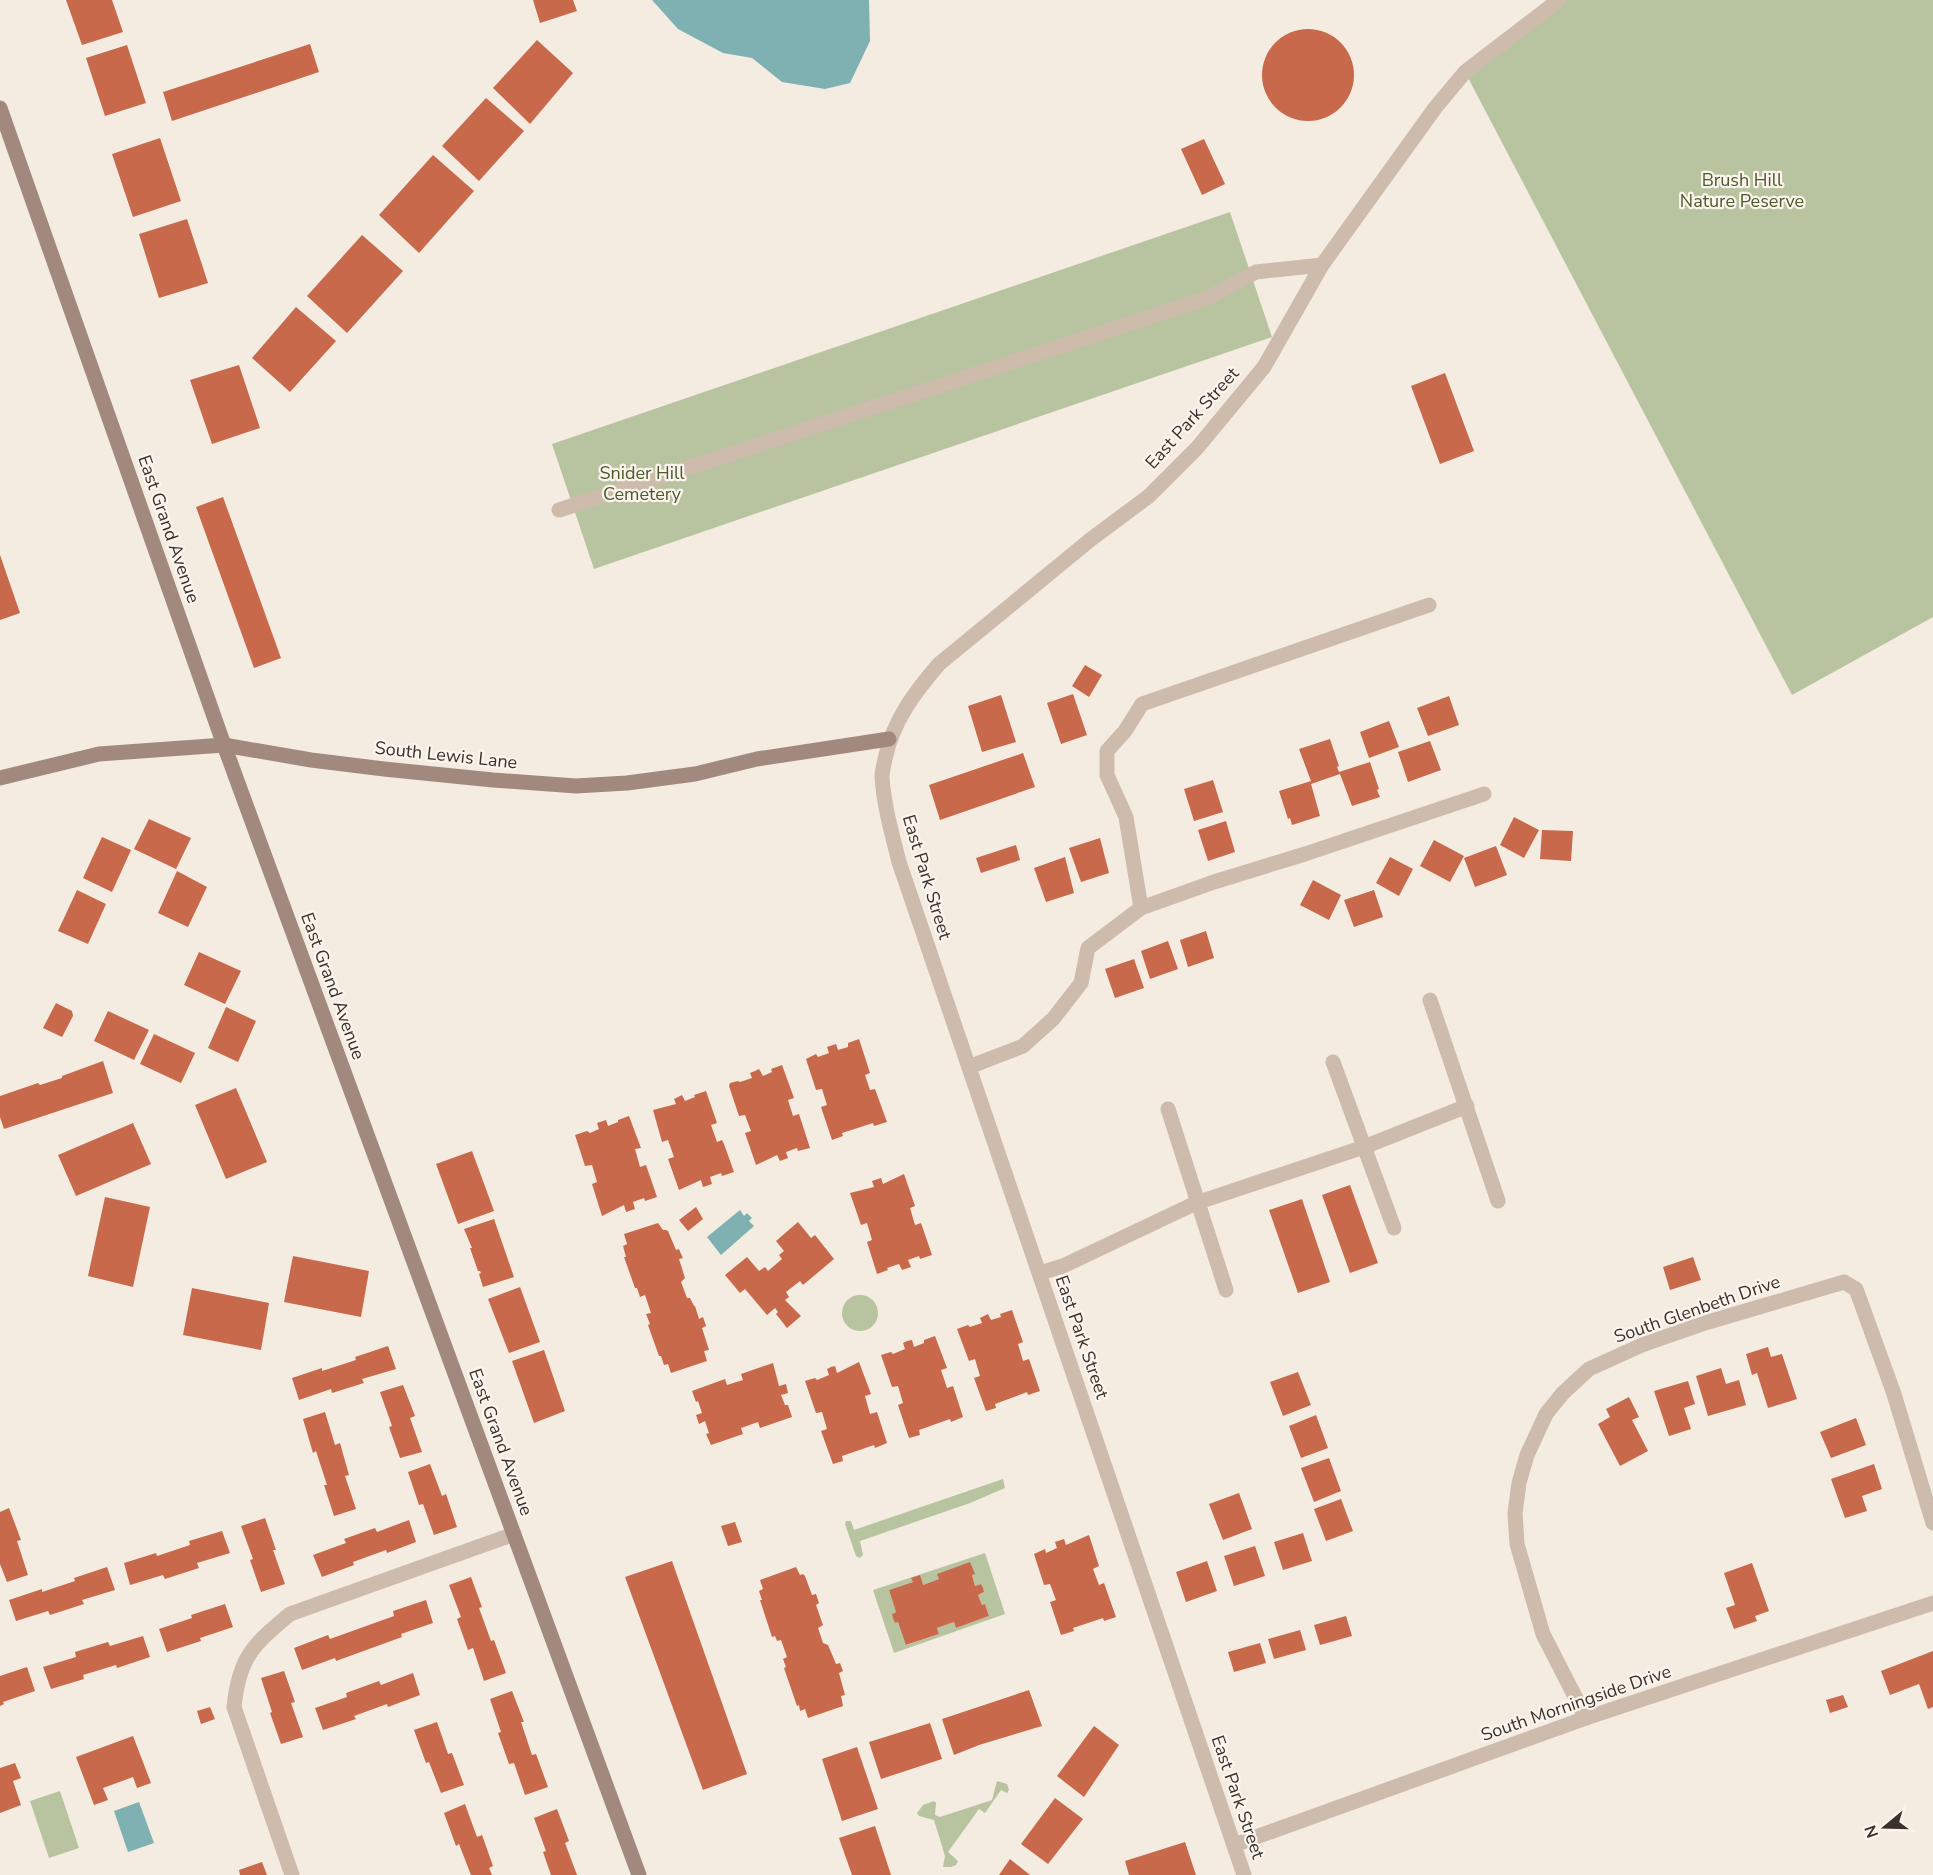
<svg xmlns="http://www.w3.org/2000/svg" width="1933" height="1875" font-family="'Nunito Sans',sans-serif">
  <rect width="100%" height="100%" fill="#f4ebe1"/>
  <g fill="#b8c4a0" fill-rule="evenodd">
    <path d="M1559 0H1933V617L1792 695 1465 72Z"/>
    <path d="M1230 212 1272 337 594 569 552 444Z"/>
    <circle cx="860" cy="1313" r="18"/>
    <path d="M1003 1479 1005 1488 970 1503 860 1541 863 1555 860 1558 856 1556 845 1524 846 1521H851L854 1530Z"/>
    <path d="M985 1553 1005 1614 894 1653 873 1590ZM970 1563 974 1574 972 1575 975 1586 981 1584 984 1592 978 1595 982 1605 985 1604 989 1616 956 1628 954 1622 937 1628 939 1634 907 1645 898 1622 895 1623 892 1614 896 1612 889 1590 913 1582 912 1578 923 1585 939 1579 938 1574Z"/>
    <path d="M997 1781 1007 1784 1009 1790 1007 1793 1001 1790 985 1813 979 1809 948 1852 958 1861 956 1865 951 1867H943L945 1856 934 1820 919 1816 917 1813 923 1805 934 1801 936 1803 935 1815 940 1817 992 1800Z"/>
    <path d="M60 1791 79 1848 49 1858 30 1801Z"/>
  </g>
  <g fill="#7fb0b2">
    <path d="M652 0H869L870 41 850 83 825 89 782 82 752 58 723 53 678 29Z"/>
    <path d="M740 1210 744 1216 747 1213 752 1218 749 1221 754 1226 721 1255 707 1237Z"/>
    <path d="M139 1802 154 1843 128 1852 114 1811Z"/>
  </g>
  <g fill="#c8694b">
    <path d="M66 0H112L123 32 82 45Z"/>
    <path d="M533 0H573L577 11 540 23Z"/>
    <circle cx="1308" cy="75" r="46"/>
    <path d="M537 40 573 73 530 124 493 88Z"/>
    <path d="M310 44 319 72 172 121 163 92Z"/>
    <path d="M127 45 146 103 105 116 86 58Z"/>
    <path d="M486 98 524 131 479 181 442 146Z"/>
    <path d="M160 138 181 201 133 217 112 154Z"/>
    <path d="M1204 139 1225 184 1202 195 1181 149Z"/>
    <path d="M433 155 474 191 419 253 379 215Z"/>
    <path d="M187 219 208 283 159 298 139 234Z"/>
    <path d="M362 235 403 271 347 333 307 296Z"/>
    <path d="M296 307 336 341 290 392 252 358Z"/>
    <path d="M239 365 260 428 212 444 190 380Z"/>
    <path d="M1445 373 1474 451 1440 464 1411 386Z"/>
    <path d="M223 497 281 658 254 668 196 507Z"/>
    <path d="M0 555 20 613 0 620Z"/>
    <path d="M1085 665 1102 675 1089 697 1072 686Z"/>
    <path d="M1073 694 1087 735 1061 744 1047 703Z"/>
    <path d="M1001 695 1016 742 982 752 968 706Z"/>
    <path d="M1449 696 1459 725 1428 736 1417 708Z"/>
    <path d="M1389 721 1399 747 1369 758 1360 732Z"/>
    <path d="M1330 739 1339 766 1337 767 1339 772 1370 762 1379 789 1377 790 1380 797 1352 806 1340 774 1311 784 1320 816 1292 825 1290 818 1288 819 1279 791 1311 781 1299 749Z"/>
    <path d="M1430 741 1441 770 1408 782 1398 752Z"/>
    <path d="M1023 753 1035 787 940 820 929 785Z"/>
    <path d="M1213 780 1223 812 1194 821 1184 789Z"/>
    <path d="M1514 817 1539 830 1524 858 1500 845Z"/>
    <path d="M149 819 191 838 176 869 134 849Z"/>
    <path d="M1226 821 1235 852 1208 861 1198 830Z"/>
    <path d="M1542 830 1573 831 1571 861 1540 859Z"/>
    <path d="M102 837 131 850 112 892 83 878Z"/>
    <path d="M1100 838 1109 873 1081 882 1069 848Z"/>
    <path d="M1434 840 1464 856 1450 882 1420 866Z"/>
    <path d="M1016 845 1020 860 981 873 976 858Z"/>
    <path d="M1496 846 1507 875 1475 887 1464 858Z"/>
    <path d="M1065 857 1074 893 1046 902 1034 868Z"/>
    <path d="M1390 857 1413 869 1399 896 1376 883Z"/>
    <path d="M177 871 207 887 188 927 158 913Z"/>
    <path d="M1313 880 1341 895 1329 920 1300 905Z"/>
    <path d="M77 890 106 904 88 944 58 931Z"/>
    <path d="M1374 890 1383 917 1354 927 1344 900Z"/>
    <path d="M1206 931 1214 958 1188 967 1180 940Z"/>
    <path d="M1168 941 1178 969 1150 979 1141 951Z"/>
    <path d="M199 952 241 971 225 1004 184 985Z"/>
    <path d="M1134 959 1144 988 1115 998 1105 969Z"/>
    <path d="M56 1003 72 1011 73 1016 62 1037 43 1028Z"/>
    <path d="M226 1007 256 1021 238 1062 208 1048Z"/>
    <path d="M108 1011 149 1030 134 1060 94 1041Z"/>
    <path d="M154 1034 195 1053 181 1083 140 1064Z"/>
    <path d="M859 1039 870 1073 865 1075 870 1090 875 1089 887 1122 874 1126 873 1123 842 1133 843 1136 832 1140 821 1107 827 1105 822 1089 816 1090 806 1059 816 1054 818 1057 829 1053 827 1047 836 1044 838 1050 848 1047V1043Z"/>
    <path d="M103 1061 113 1093 4 1129 0 1117V1096L38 1083 40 1085 62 1078V1076Z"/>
    <path d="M782 1065 794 1098 788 1100 793 1116 799 1114 810 1148 798 1151 797 1148 786 1152 788 1158 780 1161 777 1155 756 1165 745 1133 751 1131 745 1115 739 1116 729 1086 730 1083 738 1081 740 1082 752 1078 750 1073 755 1071 759 1069 763 1076 772 1072 771 1069Z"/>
    <path d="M236 1088 267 1162 226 1179 195 1105Z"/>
    <path d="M706 1091 717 1123 711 1125 717 1142 722 1140 724 1144 734 1172 722 1176 721 1173 710 1177 712 1184 703 1187 701 1180 679 1190 668 1159 674 1157 668 1140 662 1142 653 1110 676 1104 674 1099 682 1095 685 1101 695 1097 694 1095Z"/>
    <path d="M629 1116 641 1148 635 1149 640 1167 646 1165 657 1197 645 1201 644 1198 633 1202 635 1209 626 1212 624 1205 602 1216 592 1184 597 1182 592 1165 585 1166 575 1135 587 1131 590 1133 599 1129 597 1123 606 1120 608 1126 618 1122V1120Z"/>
    <path d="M133 1123 151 1164 76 1196 58 1155Z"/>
    <path d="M472 1151 494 1211 458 1224 436 1164Z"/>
    <path d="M904 1174 915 1206 910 1208 915 1225 921 1223 932 1255 920 1259 919 1256 908 1260 911 1267 902 1270 899 1264 887 1268 888 1270 877 1274 867 1242 872 1240 867 1223 861 1225 850 1193 874 1187 872 1181 881 1178 883 1184Z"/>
    <path d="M1350 1185 1378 1263 1350 1273 1322 1195Z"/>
    <path d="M105 1197 150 1207 133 1287 88 1276Z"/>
    <path d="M1302 1199 1330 1282 1298 1293 1269 1210Z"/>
    <path d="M696 1207 703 1219 688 1231 679 1220Z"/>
    <path d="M494 1219 514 1277 483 1287 479 1274 481 1273 480 1271H478L470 1248H472L464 1229Z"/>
    <path d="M798 1222 811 1238 815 1235 834 1259 803 1285 800 1281 786 1292 789 1297 785 1300 801 1316 787 1328 776 1314 778 1312 775 1308 767 1315 745 1289 740 1293 725 1275 747 1257 759 1271 765 1267 768 1271 782 1259 779 1255 784 1251 776 1241Z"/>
    <path d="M658 1223 663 1230H666L668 1231 676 1250 679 1249 681 1254 683 1258 679 1259 685 1278 681 1282 687 1298H690L694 1306H695L699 1319 703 1317 706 1326 702 1328 709 1350 704 1351 707 1361 671 1373 668 1364 664 1365 661 1356H659L648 1325 650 1324 646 1314 651 1313 645 1295 640 1297 637 1288H635L624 1257H626L623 1246 627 1244 624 1234Z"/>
    <path d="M293 1256 369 1271 361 1317 284 1302Z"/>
    <path d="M1693 1257 1701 1280 1670 1290 1663 1267Z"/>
    <path d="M520 1287 540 1342 509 1353 488 1299Z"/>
    <path d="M192 1288 269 1303 261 1350 183 1335Z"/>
    <path d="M1012 1310 1023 1342 1018 1344 1023 1361 1029 1359 1040 1391 1028 1395 1027 1392 995 1404 996 1408 986 1411 974 1378 980 1376 975 1359 969 1361 957 1329 968 1325 970 1327 982 1323 980 1318 988 1314 991 1320 1001 1317 1000 1314Z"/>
    <path d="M935 1336 947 1368 941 1370 947 1388 953 1386 963 1417 951 1422 950 1419 919 1430 920 1435 909 1438 898 1405 903 1403 898 1386 892 1387 881 1355 891 1352 893 1354 905 1349 903 1343 907 1341 912 1340 914 1347 924 1343V1340Z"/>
    <path d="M388 1346 396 1369 362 1379 364 1383 332 1393 331 1389 299 1400 292 1378 322 1368V1371L356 1360 355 1357Z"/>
    <path d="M1768 1347 1771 1357 1782 1354 1797 1399 1768 1408 1757 1373 1752 1375 1746 1354Z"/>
    <path d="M544 1350 565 1411 534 1423 512 1361Z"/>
    <path d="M859 1362 871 1394 865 1396 870 1414 877 1412 887 1443 875 1448 874 1445 842 1456 843 1461 833 1464 821 1431 827 1429 822 1412 816 1413 805 1381 815 1378 817 1380 829 1375 827 1369 831 1367 835 1366 837 1373Z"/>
    <path d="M773 1363 779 1386 786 1384 788 1393 781 1395 785 1405H788L792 1417 760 1428 758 1422 741 1428 743 1434 711 1445 706 1434 709 1433 705 1421 699 1424 696 1415 702 1413 698 1401 696 1402 692 1391 725 1379 727 1385 743 1380 741 1374Z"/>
    <path d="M1721 1368 1726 1384 1739 1380 1746 1405 1708 1416 1696 1376Z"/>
    <path d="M1298 1372 1311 1405 1283 1416 1270 1382Z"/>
    <path d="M1688 1381 1695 1404 1684 1408 1691 1429 1669 1436 1654 1391Z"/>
    <path d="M403 1385 415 1416 410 1418 422 1452 400 1458 389 1427 392 1426 380 1392Z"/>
    <path d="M1629 1397 1639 1417 1632 1420 1648 1451 1620 1466 1598 1424 1610 1417 1606 1409Z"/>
    <path d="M325 1412 335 1445 340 1443 349 1475 345 1476 356 1509 334 1516 324 1485H327L316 1451 313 1453 303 1419Z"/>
    <path d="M1316 1415 1328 1448 1301 1458 1289 1426Z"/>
    <path d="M1856 1418 1866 1445 1831 1458 1820 1432Z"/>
    <path d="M1329 1458 1341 1491 1314 1502 1301 1468Z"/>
    <path d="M430 1464 442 1496 446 1494 457 1527 434 1535 423 1504 419 1505 408 1472Z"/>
    <path d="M1874 1464 1882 1489 1862 1496 1867 1511 1845 1518 1831 1479Z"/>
    <path d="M1239 1493 1252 1529 1223 1540 1209 1504Z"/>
    <path d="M1341 1499 1353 1531 1326 1541 1314 1509Z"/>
    <path d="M9 1508 21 1540 17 1541 28 1575 7 1582 0 1564V1512Z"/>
    <path d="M265 1518 276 1550H273L285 1584 261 1592 250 1560 253 1559 241 1526Z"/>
    <path d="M409 1520 416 1542 387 1553 386 1550 353 1562 354 1565 322 1577 313 1555 346 1543 344 1539 375 1528 377 1532Z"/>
    <path d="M735 1522 742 1542 728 1546 721 1526Z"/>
    <path d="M222 1531 230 1553 197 1563 199 1568 165 1579 163 1575 130 1585 124 1563 156 1553 157 1556 190 1545 189 1541Z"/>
    <path d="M1303 1533 1312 1561 1283 1570 1274 1542Z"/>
    <path d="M1089 1535 1099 1566 1093 1569 1099 1585 1104 1583 1116 1617 1104 1621 1103 1618 1073 1628 1074 1631 1061 1635 1050 1602 1056 1600 1050 1584 1044 1585 1034 1554 1045 1549 1046 1553 1057 1548 1055 1542 1064 1539 1066 1545Z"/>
    <path d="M1255 1546 1265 1576 1234 1586 1224 1556Z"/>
    <path d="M672 1561 747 1774 703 1790 625 1577Z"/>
    <path d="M1207 1561 1217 1591 1186 1602 1176 1572Z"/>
    <path d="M970 1562 975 1574 972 1575 975 1586 981 1584 983 1588 984 1592 978 1595 982 1605 985 1604 989 1616 956 1628 954 1622 937 1628 939 1634 906 1645 898 1622 895 1623 893 1618 892 1614 896 1612 889 1590 913 1582 911 1578 920 1575 923 1585 939 1579 937 1574Z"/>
    <path d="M1752 1563 1769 1611 1755 1616 1757 1621 1734 1629 1726 1608 1735 1605 1724 1573Z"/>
    <path d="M107 1567 115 1590 82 1600 84 1604 50 1615 48 1611 16 1621 9 1600 42 1589V1592L75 1581 74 1578Z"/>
    <path d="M796 1567 800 1575 803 1574 805 1576 812 1595 816 1594 819 1603 816 1605 823 1625 818 1628 823 1643 828 1645 836 1664 840 1663 843 1671 839 1673 845 1695 841 1696 843 1706 808 1718 805 1709 800 1711 799 1705 797 1706 784 1668 786 1667 783 1659 787 1657 781 1640 777 1641 775 1636 772 1637 760 1600H762L759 1591 763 1589 760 1580Z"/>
    <path d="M471 1577 482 1607 479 1608 491 1641 494 1640 506 1673 484 1681 473 1648 468 1650 457 1619 461 1617 449 1585Z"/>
    <path d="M426 1600 433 1623 401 1634 402 1637 336 1661 335 1658 302 1670 294 1648 328 1635 330 1639 394 1616 393 1611Z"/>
    <path d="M225 1604 233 1627 200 1638 201 1641 167 1652 159 1629 192 1618 191 1615Z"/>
    <path d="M1346 1616 1352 1636 1320 1645 1314 1625Z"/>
    <path d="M1300 1630 1306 1650 1274 1659 1268 1639Z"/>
    <path d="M143 1636 150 1657 117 1668 116 1665 83 1675 84 1679 51 1689 43 1667 76 1657 75 1652 108 1642 110 1646Z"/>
    <path d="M1260 1643 1266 1663 1234 1672 1228 1652Z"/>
    <path d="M1933 1651V1707L1928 1709 1919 1684 1890 1695 1881 1671Z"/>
    <path d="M27 1667 35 1691 3 1702 4 1704 0 1706V1676Z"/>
    <path d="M284 1671 295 1702 291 1703 303 1737 281 1744 270 1713 272 1712 261 1678Z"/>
    <path d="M413 1673 420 1695 388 1707 387 1704 354 1716 356 1719 323 1730 315 1708 347 1697 346 1693 379 1681 381 1685Z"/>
    <path d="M1029 1690 1042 1726 979 1745 954 1755 942 1719Z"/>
    <path d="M512 1691 524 1722H521L532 1755 536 1754 548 1787 525 1795 514 1763 509 1764 498 1733 501 1732 490 1699Z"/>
    <path d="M1843 1695 1848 1707 1830 1713 1826 1700Z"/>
    <path d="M210 1707 215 1719 201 1724 197 1711Z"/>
    <path d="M437 1722 448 1754 452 1753 464 1785 441 1793 429 1762 426 1763 414 1730Z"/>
    <path d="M930 1723 942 1759 881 1779 869 1742Z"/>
    <path d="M1094 1726 1119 1745 1084 1797 1057 1776Z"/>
    <path d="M133 1736 151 1783 137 1788 133 1777 103 1788 108 1800 94 1805 76 1757Z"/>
    <path d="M857 1747 878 1809 842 1821 822 1759Z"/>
    <path d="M15 1763 21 1778 13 1781 21 1805 0 1813V1768Z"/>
    <path d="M1055 1798 1083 1819 1048 1864 1021 1844Z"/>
    <path d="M465 1804 477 1837 482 1835 493 1866 489 1868 492 1875H471L459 1844 456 1846 444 1813Z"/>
    <path d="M557 1809 569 1841 565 1843 577 1875H551L543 1852 546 1851 534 1818Z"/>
    <path d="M875 1826 891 1875H852L839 1838Z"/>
    <path d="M1185 1842 1196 1875H1129L1125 1861Z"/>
    <path d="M1010 1859 1030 1875H999Z"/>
    <path d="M262 1862 267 1875H240L239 1870Z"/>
  </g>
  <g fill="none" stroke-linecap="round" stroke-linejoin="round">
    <g stroke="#cdbbac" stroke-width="15">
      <path d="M559 510 1208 298 1256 272 1322 265"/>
      <path d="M1141 908 1126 817 1107 775V751L1125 731 1142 704 1429 605"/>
      <path d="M1430 1000 1498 1201"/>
      <path d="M1333 1062 1394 1228"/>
      <path d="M969 1067 1023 1046 1053 1019 1081 983 1088 948 1141 908 1214 882 1305 854 1484 794"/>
      <path d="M1168 1109 1226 1290"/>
      <path d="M1040 1273 1063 1266 1196 1203 1364 1147 1467 1106"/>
      <path d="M1586 1718 1543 1634 1517 1544 1515 1513 1519 1483 1527 1455 1546 1414 1563 1393 1589 1369 1642 1345 1705 1323 1844 1282 1856 1289 1894 1394 1933 1523"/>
      <path d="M1234 1845 1586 1718 1933 1603"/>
      <path d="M292 1875 234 1707C239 1657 253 1645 290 1614L514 1534"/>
      <path d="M1244 1875 899 862C892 834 884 806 882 777 882 771 884 765 885 759 893 721 914 693 939 664L1090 540 1149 496 1197 448 1264 367 1322 265 1435 108 1465 72 1559 0"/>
    </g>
    <g stroke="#a18a7d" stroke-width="15">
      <path d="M0 108 224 745 639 1875"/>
      <path d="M0 778 99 754 224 745 311 760 384 769 493 780 576 786 627 783 695 774 757 759 889 739"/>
    </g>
  </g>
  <g text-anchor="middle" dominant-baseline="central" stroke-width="4.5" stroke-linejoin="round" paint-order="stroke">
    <g font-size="18" fill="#4a5a2e" stroke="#fbf5ee">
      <text x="1742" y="180">Brush Hill<tspan x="1742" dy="21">Nature Peserve</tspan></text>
      <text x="642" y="473">Snider Hill<tspan x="642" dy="21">Cemetery</tspan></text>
    </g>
    <g font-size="18" fill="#3b302b" stroke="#fbf5ee">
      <text transform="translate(1192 418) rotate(-48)">East Park Street</text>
      <text transform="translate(169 529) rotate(71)">East Grand Avenue</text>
      <text transform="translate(446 755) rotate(6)">South Lewis Lane</text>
      <text transform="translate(927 877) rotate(73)">East Park Street</text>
      <text transform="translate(333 986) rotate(70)">East Grand Avenue</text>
      <text transform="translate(1697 1309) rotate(-19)">South Glenbeth Drive</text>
      <text transform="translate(1082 1337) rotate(71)">East Park Street</text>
      <text transform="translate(501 1442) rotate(70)">East Grand Avenue</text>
      <text transform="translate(1576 1703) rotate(-19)">South Morningside Drive</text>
      <text transform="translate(1238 1797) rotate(71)">East Park Street</text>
    </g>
  </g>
  <g transform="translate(1885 1827) rotate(251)" stroke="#fbf5ee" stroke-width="4.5" paint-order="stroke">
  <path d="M0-4.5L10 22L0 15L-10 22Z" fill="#3b302b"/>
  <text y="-9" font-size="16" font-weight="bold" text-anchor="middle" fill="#3b302b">N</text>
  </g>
</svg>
